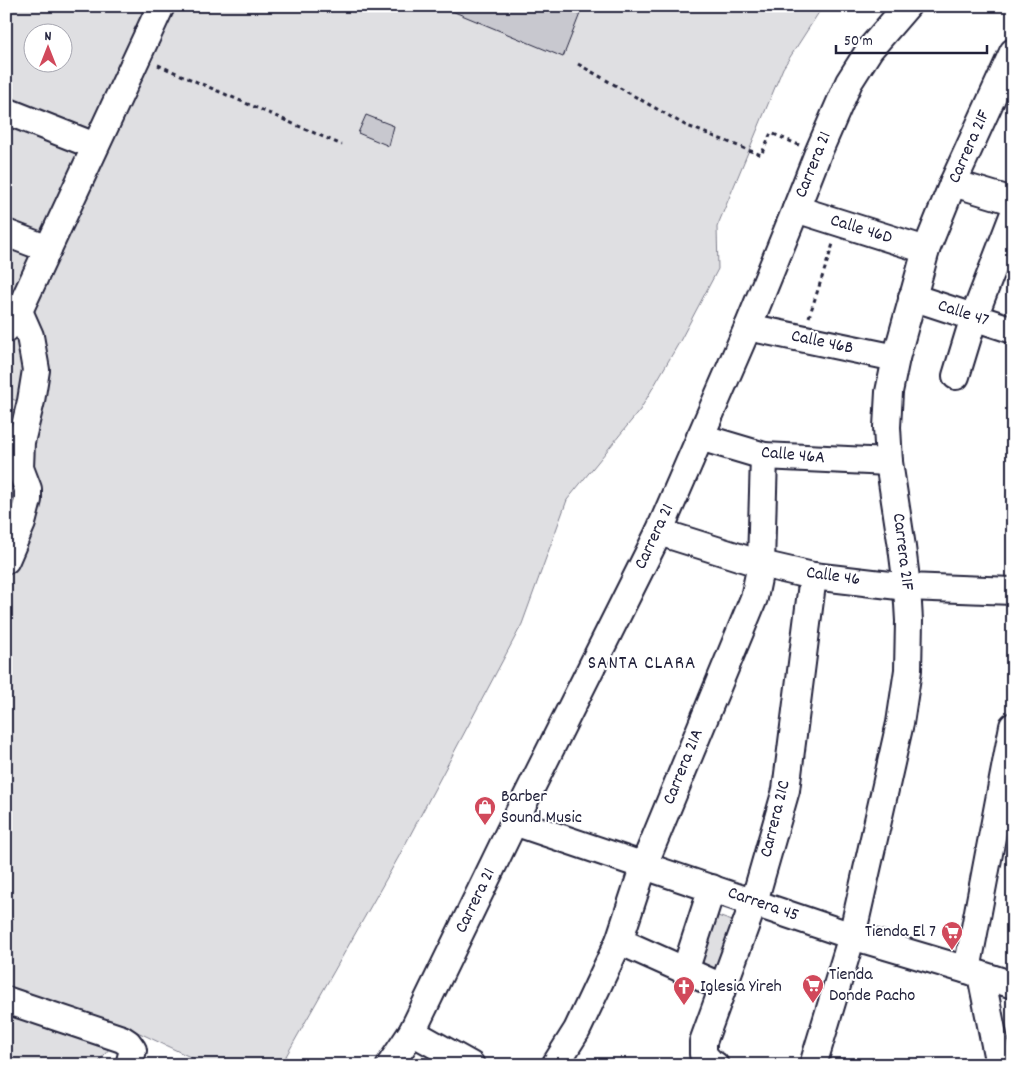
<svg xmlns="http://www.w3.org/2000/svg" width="1019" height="1071" font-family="Dekko,sans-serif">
  <rect width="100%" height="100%" fill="#fff"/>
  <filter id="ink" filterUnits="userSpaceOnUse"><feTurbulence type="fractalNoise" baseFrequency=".02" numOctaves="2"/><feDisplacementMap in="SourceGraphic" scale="10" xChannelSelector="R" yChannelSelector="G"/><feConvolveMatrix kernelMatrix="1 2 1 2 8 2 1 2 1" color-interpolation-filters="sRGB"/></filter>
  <g filter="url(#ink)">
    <g fill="#dfdfe2" stroke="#80808e" fill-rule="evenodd">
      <path d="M6 6H823L783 68 717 227 718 269 680 341 640 410 567 500 522 624 398 858 281 1065H207L127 1027 96 1065H6V452L26 404 6 397ZM32 32H62V62H32Z"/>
      <path d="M712 914 738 923 714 982 692 973Z"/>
    </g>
    <g fill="#c8c8cf" stroke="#22223b">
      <path d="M440 6H583L563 57Z"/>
      <path d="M366 115 394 126 389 146 358 133Z"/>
    </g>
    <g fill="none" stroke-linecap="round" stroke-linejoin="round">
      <g stroke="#22223b" stroke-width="30">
        <g id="minor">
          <path d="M6 111 95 146"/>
          <path d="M953 183 1013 201"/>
          <path d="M796 209 926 250"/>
          <path d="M6 233 48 249"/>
          <path d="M912 297 1013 330"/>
          <path d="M748 327 896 358"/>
          <path d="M6 329 19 311 161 6"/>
          <path d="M956 376 974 317 1013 216"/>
          <path d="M700 437 764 456 889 462"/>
          <path d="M659 532 761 564 813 576 907 587 1013 591"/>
          <path d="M6 560 22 523 28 500V489L20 468 21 442 31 401 36 370 30 336 19 311"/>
          <path d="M514 822 852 936 967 970 1013 985"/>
          <path d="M619 941 722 987"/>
          <path d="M967 970 1013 726"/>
          <path d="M685 971 712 888"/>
          <path d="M981 975 999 1065"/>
          <path d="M6 1000 122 1039 128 1043 133 1050 129 1065"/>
          <path d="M412 1032 471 1065"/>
          <path d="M390 1065 412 1032 514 822 659 532 748 327 796 209 818 153 849 82 870 49 907 6"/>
          <path d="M555 1065 577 1030 619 941 644 865 754 598 761 564 764 456"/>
          <path d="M715 1065 712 1064 703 1054V1042L754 902 786 790 813 576"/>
          <path d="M813 1065 852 936 900 723 908 670 909 621 907 587 902 547 889 462 887 427 889 392 896 358 926 250 953 183 1013 52"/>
        </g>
      </g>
      <g stroke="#22223b" stroke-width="3" stroke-dasharray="4 4" stroke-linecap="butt">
        <path d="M578 64 685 125 761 155 771 133 799 145"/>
        <path d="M158 65 342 145"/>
        <path d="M809 317 833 244"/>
      </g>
      <use href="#minor" stroke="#fff" stroke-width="26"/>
    </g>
  </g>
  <defs>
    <g id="shop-pin" transform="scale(1.125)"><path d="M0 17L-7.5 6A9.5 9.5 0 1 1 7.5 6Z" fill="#d1495b" stroke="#fff"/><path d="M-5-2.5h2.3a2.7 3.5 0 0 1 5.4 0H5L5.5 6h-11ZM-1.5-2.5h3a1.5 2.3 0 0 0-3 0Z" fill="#fff"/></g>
    <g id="supermarket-pin" transform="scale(1.125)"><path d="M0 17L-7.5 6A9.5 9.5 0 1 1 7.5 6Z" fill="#d1495b" stroke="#fff"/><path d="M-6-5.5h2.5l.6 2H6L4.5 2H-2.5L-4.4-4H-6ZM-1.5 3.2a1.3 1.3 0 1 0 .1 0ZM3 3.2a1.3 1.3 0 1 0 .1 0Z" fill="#fff"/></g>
    <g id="church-pin" transform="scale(1.125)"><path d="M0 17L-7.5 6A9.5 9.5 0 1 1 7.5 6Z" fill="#d1495b" stroke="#fff"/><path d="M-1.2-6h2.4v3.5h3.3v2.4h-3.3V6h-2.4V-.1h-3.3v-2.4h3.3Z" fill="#fff"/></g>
  </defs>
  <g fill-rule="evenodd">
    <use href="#shop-pin" x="485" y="807"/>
    <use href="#supermarket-pin" x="952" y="932"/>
    <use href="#supermarket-pin" x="813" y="985"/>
    <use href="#church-pin" x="684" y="987"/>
  </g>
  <g text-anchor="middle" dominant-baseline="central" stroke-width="4" stroke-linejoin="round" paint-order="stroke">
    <g font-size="18" fill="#22223b" stroke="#fff">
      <text transform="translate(970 147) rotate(-66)">Carrera 21F</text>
      <text transform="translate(814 165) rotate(-68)">Carrera 21</text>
      <text transform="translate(861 230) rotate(17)">Calle 46D</text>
      <text transform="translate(963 314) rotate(18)">Calle 47</text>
      <text transform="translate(822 343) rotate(12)">Calle 46B</text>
      <text transform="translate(793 456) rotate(5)">Calle 46A</text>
      <text transform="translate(655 537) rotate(-65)">Carrera 21</text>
      <text transform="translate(902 552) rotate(83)">Carrera 21F</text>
      <text transform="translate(833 577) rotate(8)">Calle 46</text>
      <text transform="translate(684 767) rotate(-68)">Carrera 21A</text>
      <text transform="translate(776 819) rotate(-76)">Carrera 21C</text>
      <text transform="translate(476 901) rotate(-64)">Carrera 21</text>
      <text transform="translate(763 905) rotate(19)">Carrera 45</text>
    </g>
    <g font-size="18" fill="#22223b" stroke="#fff" text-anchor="start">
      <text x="501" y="797">Barber<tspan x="501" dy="21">Sound Music</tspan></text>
      <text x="936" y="932" text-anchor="end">Tienda El 7</text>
      <text x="829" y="975">Tienda<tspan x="829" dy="21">Donde Pacho</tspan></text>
      <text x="700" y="987">Iglesia Yireh</text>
    </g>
    <g font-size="19" letter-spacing="1" fill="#22223b" stroke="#fff">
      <text x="642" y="664">SANTA CLARA</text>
    </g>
  </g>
  <rect width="1019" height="1071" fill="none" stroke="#fff" stroke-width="25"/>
  <rect x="12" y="12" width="994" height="1046" fill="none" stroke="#22223b" stroke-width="2" filter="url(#ink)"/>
  <g transform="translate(48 48)"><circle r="24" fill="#ffffff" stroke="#a7a7b1"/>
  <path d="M0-4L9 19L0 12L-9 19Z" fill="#d1495b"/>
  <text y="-8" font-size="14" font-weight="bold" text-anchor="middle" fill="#22223b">N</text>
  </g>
  <path d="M836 45v8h151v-8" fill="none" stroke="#22223b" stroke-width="2.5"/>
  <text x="844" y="45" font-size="15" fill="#22223b" stroke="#ffffff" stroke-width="4" paint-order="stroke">50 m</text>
</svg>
